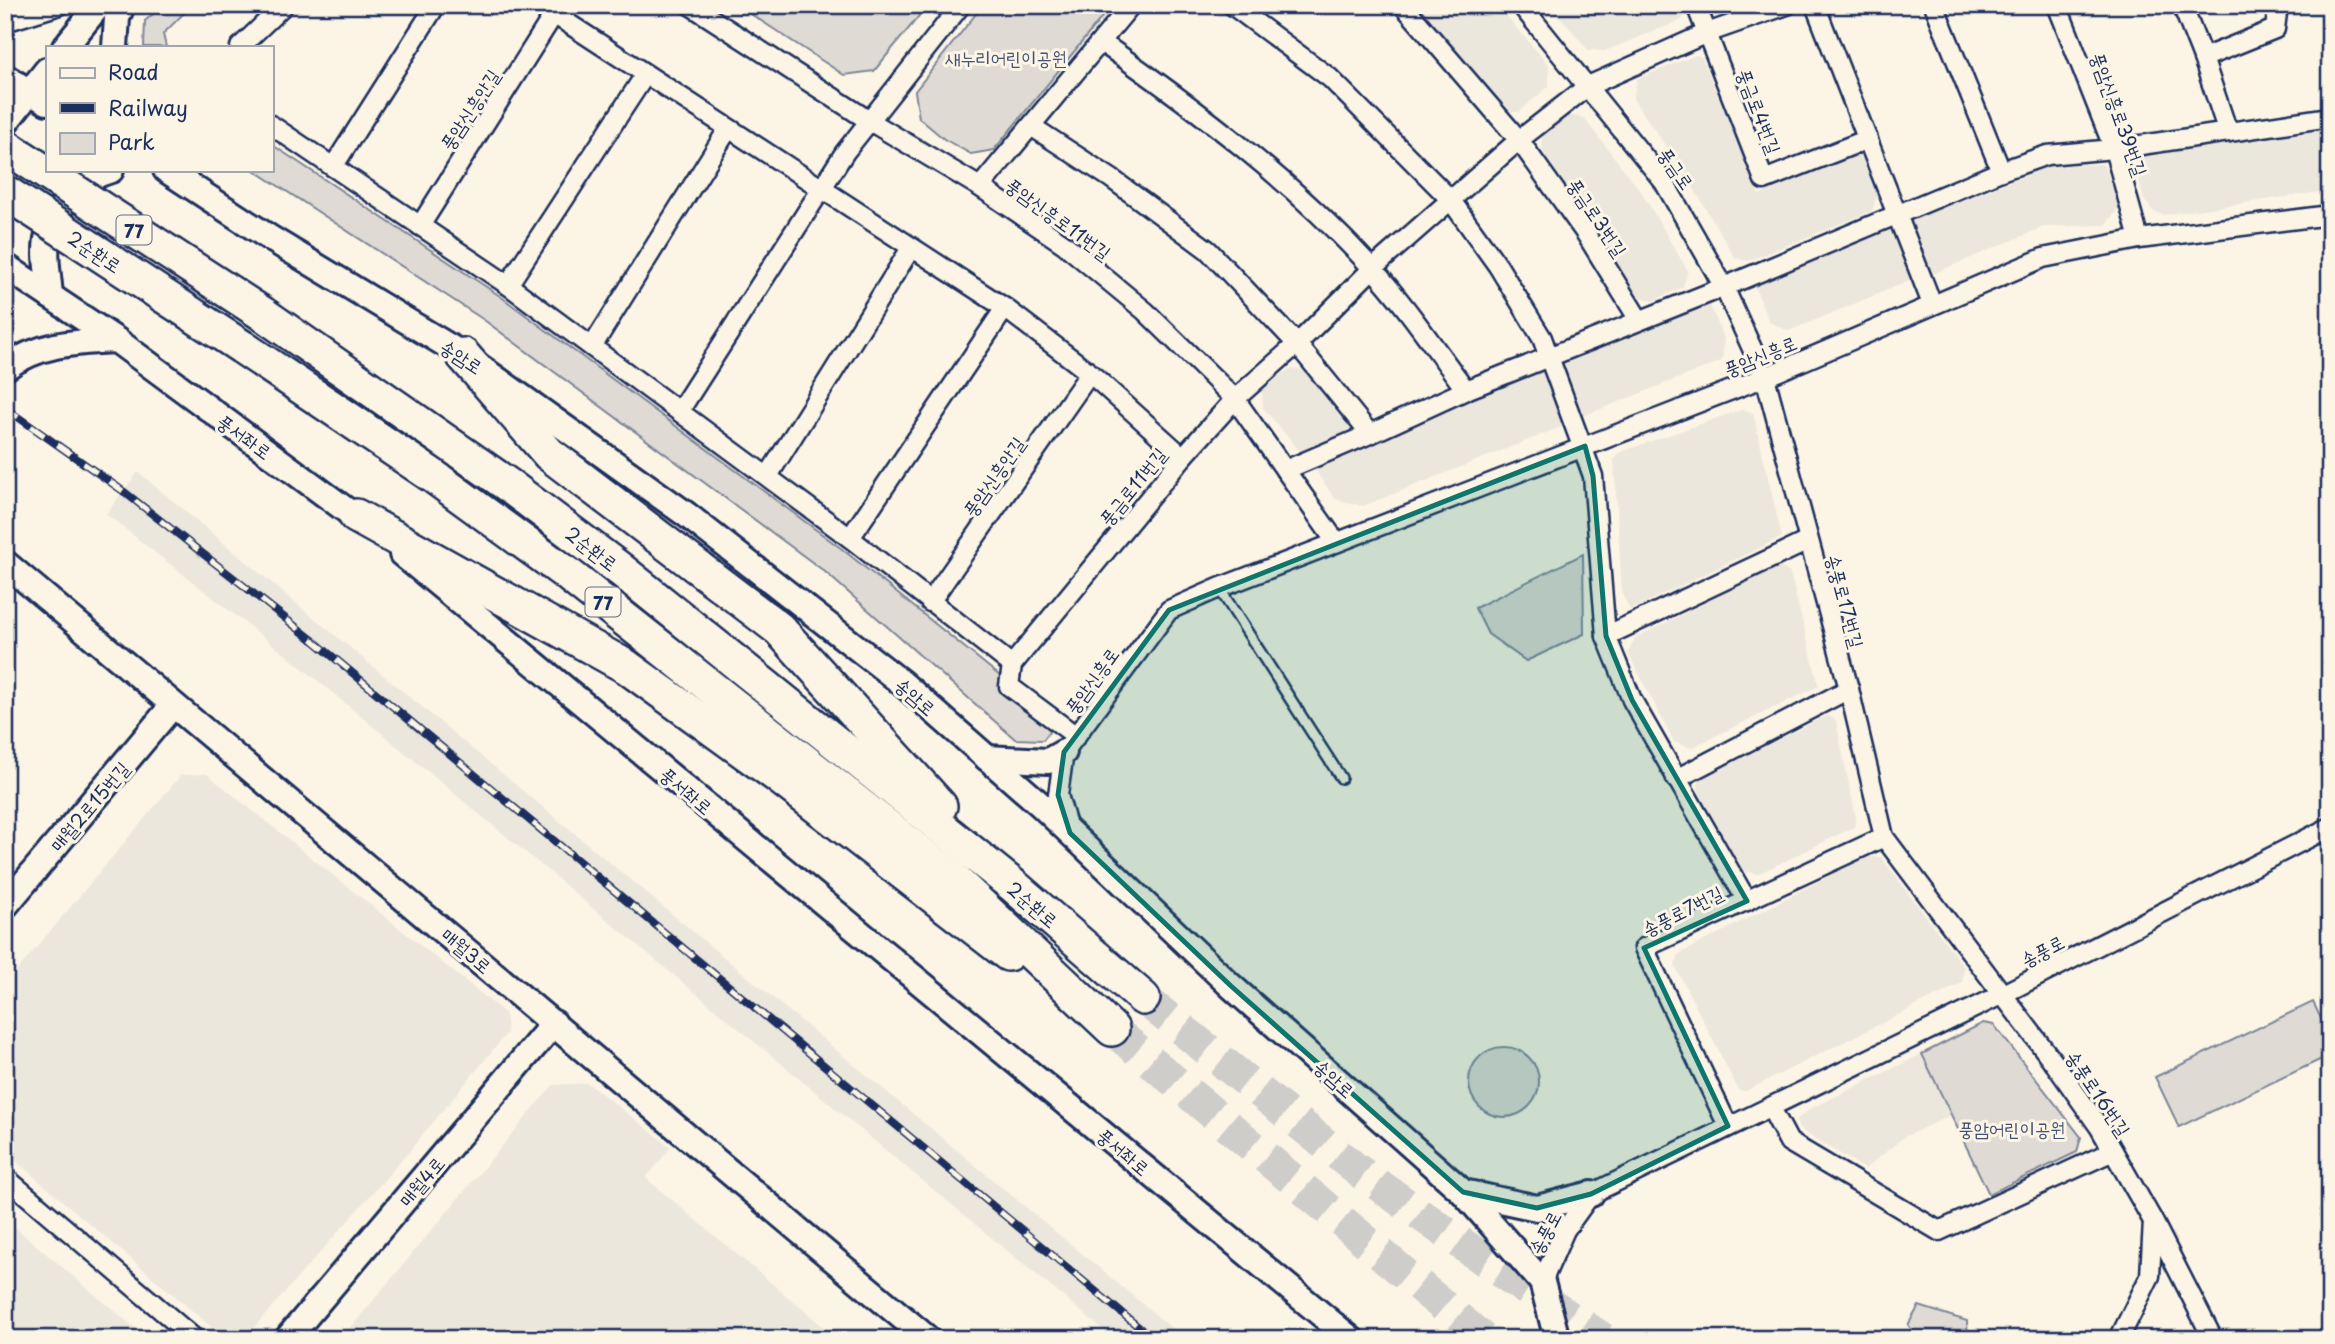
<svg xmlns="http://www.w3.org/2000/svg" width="2335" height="1344" font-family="'Playpen Sans','Poor Story',sans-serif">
  <rect width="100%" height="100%" fill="#fcf5e5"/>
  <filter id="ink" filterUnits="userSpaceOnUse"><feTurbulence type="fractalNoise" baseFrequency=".0143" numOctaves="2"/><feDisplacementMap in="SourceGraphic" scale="14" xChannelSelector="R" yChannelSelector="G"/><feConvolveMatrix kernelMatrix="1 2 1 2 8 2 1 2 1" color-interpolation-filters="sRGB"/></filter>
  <g filter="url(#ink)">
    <g fill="#ece7dc">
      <path d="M1412 5H1497L1549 65V86L1519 112H1508Z"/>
      <path d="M1550 5H1687L1682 20 1605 51 1588 50Z"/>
      <path d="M1696 55 1702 57 1759 195 1860 153 1877 195 1872 211 1748 261 1735 258 1684 172 1633 99 1637 79Z"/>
      <path d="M1568 115 1584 118 1642 193 1688 271 1683 287 1653 301 1637 296 1597 230 1542 151V134Z"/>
      <path d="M2324 129 2330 134V184L2319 192 2163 215 2154 212 2143 199 2135 160 2139 154Z"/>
      <path d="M2103 164 2119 199V207L2106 225 2044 227 1928 276 1906 222 2049 166Z"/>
      <path d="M1894 226 1914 279 1789 331 1769 322 1755 287 1758 281Z"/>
      <path d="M1700 304 1710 305 1724 338 1722 361 1583 416 1561 361Z"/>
      <path d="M1543 367 1566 425 1363 506 1335 499 1311 464Z"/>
      <path d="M1289 369 1306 370 1356 434 1305 457 1263 408 1262 390Z"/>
      <path d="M1743 409 1753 413 1782 537 1630 610 1622 594 1614 460 1618 453Z"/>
      <path d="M138 472 1185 1339H1114L300 666 106 514Z"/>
      <path d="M1779 566 1790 573 1819 686 1691 748 1674 742 1628 653 1635 638Z"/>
      <path d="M1828 715 1836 721 1856 818 1854 827 1758 874 1743 871 1697 794 1699 779Z"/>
      <path d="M207 774 505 1013 507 1033 406 1155 249 1333 223 1337 5 1152V985L181 775Z"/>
      <path d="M1866 857H1881L1964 967 1962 983 1746 1091H1739L1675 966 1679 954Z"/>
      <path d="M1922 1054 1951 1115 1904 1137 1865 1169 1799 1129 1796 1120 1810 1109Z"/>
      <path d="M588 1083 671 1147 646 1178 838 1339H341L553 1085Z"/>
      <path d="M5 1219 148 1339H5Z"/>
    </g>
    <g fill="#dfdbd4" stroke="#7d8599" stroke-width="2">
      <path d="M163 5H192L163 34 166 47H144L145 21Z"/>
      <path d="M737 5H928L874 71 844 75Z"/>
      <path d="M983 5H1112L994 150 971 154 944 139 919 118 915 91Z"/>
      <path d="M271 144 500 296 842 549 1000 676 1001 692 1052 728 1043 740 1015 739 824 571 484 320 254 170H271Z"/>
      <path d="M1583 554 1584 634 1526 661 1488 634 1475 608Z"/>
      <path d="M2313 1002 2330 1037V1055L2179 1127 2155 1077Z"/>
      <path d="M1983 1023 1994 1025 2081 1137 2077 1152 1989 1194 1922 1054Z"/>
      <circle cx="1504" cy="1082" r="35"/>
      <path d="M1919 1306 1967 1321 1968 1339H1920L1908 1325Z"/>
    </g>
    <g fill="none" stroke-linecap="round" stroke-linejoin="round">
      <g stroke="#cfcdca" stroke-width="33" stroke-dasharray="33 17" stroke-linecap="butt">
        <path d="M1143 998 1356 1169 1523 1287 1603 1339"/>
        <path d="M1112 1029 1483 1339"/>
      </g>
      <g stroke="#1b2f5e" stroke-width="14">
        <path id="lane" d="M1219 588 1341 778"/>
      </g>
      <g stroke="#1b2f5e" stroke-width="23">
        <g id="street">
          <path d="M540 5 1005 308 1090 373 1183 457"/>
          <path d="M690 5 868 120 980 187 1064 244 1145 311 1235 399 1336 542"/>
          <path d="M1232 5 1330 78 1450 199 1498 266 1542 338 1593 476 1606 636 1632 700 1747 901"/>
          <path d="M1403 5 1519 140 1586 234 1639 320"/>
          <path d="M1521 5 1664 182 1724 287 1765 377 1849 689 1884 837 2055 1064 2100 1128 2153 1221 2213 1339"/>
          <path d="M1696 5 1764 180 1868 139"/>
          <path d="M1815 5 1932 304"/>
          <path d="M1934 5 2001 171"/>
          <path d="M2057 5 2114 149 2139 239"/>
          <path d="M2182 5 2203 58"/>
          <path d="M5 22 60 5"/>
          <path d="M1101 42C1198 110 1291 180 1371 267 1406 305 1435 349 1466 390"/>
          <path d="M240 47 284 5"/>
          <path d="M271 125 508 285 850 538 1012 665"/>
          <path d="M1031 126 1112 179 1208 250 1297 344 1370 434 1466 390 1724 287 2001 171 2047 155 2114 149 2330 117"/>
          <path d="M2228 132 2203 58 2275 29 2278 5"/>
          <path d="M333 167 436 5"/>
          <path d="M980 187 1131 5"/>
          <path d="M420 226 554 14"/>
          <path d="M508 285 645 75"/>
          <path d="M592 347 728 129"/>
          <path d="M680 410 845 152 961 5"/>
          <path d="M1285 470 1370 434"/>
          <path d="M768 476 911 248"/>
          <path d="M850 538 1005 308"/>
          <path d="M930 602 1090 373"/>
          <path d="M1606 636 1808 541"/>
          <path d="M1012 665 1183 457 1235 399 1297 344 1372 269 1519 140 1588 86 1707 33 1787 5"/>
          <path d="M1012 665 1009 686 1076 736"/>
          <path d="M1676 779 1849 689"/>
          <path d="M1068 829 1058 795 1064 752 1169 610 1219 588 1765 377 2043 258 2139 239 2330 215"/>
          <path d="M1771 1108 1789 1142 1939 1231 2113 1151"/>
          <path d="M1728 1126 1644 948 1884 837"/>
          <path d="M5 1177 195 1339"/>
          <path d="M1542 1282 1565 1230 1591 1194 2003 994 2330 827"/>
          <path d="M2119 1339 2150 1276 2153 1221"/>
        </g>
      </g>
      <g stroke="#1b2f5e" stroke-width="30">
        <g id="secondary">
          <path d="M65 47 99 5"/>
          <path d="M115 47 117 18 122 5"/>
          <path d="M5 77 47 102"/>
          <path d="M5 123 47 70"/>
          <path d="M166 170 270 238 463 355 687 515 902 683 1042 806 1231 986 1463 1192 1542 1282 1557 1339"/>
          <path d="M5 266 116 340 369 527"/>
          <path d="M50 296C49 277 43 253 48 235 55 207 83 177 111 170"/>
          <path d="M5 368C39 343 76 342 116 340"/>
          <path d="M402 554 1351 1339"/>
          <path d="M5 563 928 1339"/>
          <path d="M987 758 1048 761 1064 752"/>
          <path d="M5 906 173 705"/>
          <path d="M1463 1192 1537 1208 1591 1194"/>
          <path d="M287 1339 554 1023"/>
        </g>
      </g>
      <g stroke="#1b2f5e" stroke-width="38">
        <g id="highway">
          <path d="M263 314 508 485 621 570 1015 887 1143 998"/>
          <path d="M242 347 433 476 570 576 951 877 1112 1029"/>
          <path d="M463 355 549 454 779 629 940 806"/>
          <path d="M356 516 627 667 775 774 1008 954"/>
        </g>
      </g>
      <use href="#lane" stroke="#fcf5e5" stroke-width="9"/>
      <use href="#street" stroke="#fcf5e5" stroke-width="18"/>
      <use href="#secondary" stroke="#fcf5e5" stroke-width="24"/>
      <use href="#highway" stroke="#fcf5e5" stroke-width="33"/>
      <g stroke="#1b2f5e" stroke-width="8">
        <path id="rail" d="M5 408 123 491 314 641 1153 1339"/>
      </g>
      <use href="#rail" stroke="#fcf5e5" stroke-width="5" stroke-dasharray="16" stroke-linecap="butt"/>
      <g stroke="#1b2f5e" stroke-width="38" stroke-linecap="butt">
        <g id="highway-bridge">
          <path d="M5 146 263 314"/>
          <path d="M5 192 242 347"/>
        </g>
      </g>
      <use href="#highway-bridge" stroke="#fcf5e5" stroke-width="33"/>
    </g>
  </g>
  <path fill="#0f766e" fill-opacity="0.2" stroke="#0f766e" stroke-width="5" stroke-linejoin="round" d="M1585 446 1593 476 1606 636 1632 700 1747 901 1644 948 1728 1126 1591 1194 1537 1208 1463 1192 1231 986 1070 833 1058 795 1064 752 1169 610Z"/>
  <g text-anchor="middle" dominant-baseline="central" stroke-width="6" stroke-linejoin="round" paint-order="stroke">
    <g fill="#fcf5e5" stroke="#5e6a86" stroke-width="2">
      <rect x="116.5" y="215.5" width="35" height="29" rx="5"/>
      <rect x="585.5" y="587.5" width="35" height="29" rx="5"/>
    </g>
    <g font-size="18" font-weight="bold" fill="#1b2f5e">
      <text x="134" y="230">77</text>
      <text x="603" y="602">77</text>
    </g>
    <g font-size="19" fill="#425176" stroke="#fcf5e5">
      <text x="1006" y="57">새누리어린이공원</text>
      <text x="2012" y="1128">풍암어린이공원</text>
    </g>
    <g font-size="19" fill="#1b2f5e" stroke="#fcf5e5">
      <text transform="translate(469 109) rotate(-57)">풍암신흥안길</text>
      <text transform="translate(1760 111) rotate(69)">풍금로4번길</text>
      <text transform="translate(2120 114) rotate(70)">풍암신흥로39번길</text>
      <text transform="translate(1677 168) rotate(55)">풍금로</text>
      <text transform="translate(1598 217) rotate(56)">풍금로3번길</text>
      <text transform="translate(1059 218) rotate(36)">풍암신흥로11번길</text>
      <text transform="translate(95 251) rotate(33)">2순환로</text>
      <text transform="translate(1760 355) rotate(-22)">풍암신흥로</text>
      <text transform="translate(462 356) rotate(33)">송암로</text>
      <text transform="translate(245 436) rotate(36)">풍서좌로</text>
      <text transform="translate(993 476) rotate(-55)">풍암신흥안길</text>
      <text transform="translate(1132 486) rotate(-51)">풍금로11번길</text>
      <text transform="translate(592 548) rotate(37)">2순환로</text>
      <text transform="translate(1846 601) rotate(75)">송풍로17번길</text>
      <text transform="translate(1091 680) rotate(-54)">풍암신흥로</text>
      <text transform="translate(916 696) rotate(41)">송암로</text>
      <text transform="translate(687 790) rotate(40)">풍서좌로</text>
      <text transform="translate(89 806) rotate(-50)">매월2로15번길</text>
      <text transform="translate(1033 904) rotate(40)">2순환로</text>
      <text transform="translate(1682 910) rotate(-27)">송풍로7번길</text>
      <text transform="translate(467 950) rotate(40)">매월3로</text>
      <text transform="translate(2042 950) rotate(-28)">송풍로</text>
      <text transform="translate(1335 1078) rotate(42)">송암로</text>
      <text transform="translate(2099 1093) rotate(56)">송풍로16번길</text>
      <text transform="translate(1124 1151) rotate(40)">풍서좌로</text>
      <text transform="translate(421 1181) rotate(-50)">매월4로</text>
      <text transform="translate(1544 1232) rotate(-62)">송풍로</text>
    </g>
  </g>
  <rect width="2335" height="1344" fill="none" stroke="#fcf5e5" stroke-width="28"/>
  <rect x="14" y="14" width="2307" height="1316" fill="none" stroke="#1b2f5e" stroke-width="2.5" filter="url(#ink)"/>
  <rect x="46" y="46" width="228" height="126" fill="#fcf5e5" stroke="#a2a6af" stroke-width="2"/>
  <rect x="60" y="68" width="35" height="10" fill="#fcf5e5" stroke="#a2a6af" stroke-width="2"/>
  <text x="108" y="80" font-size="21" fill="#1b2f5e">Road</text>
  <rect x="60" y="103" width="35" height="10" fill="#1b2f5e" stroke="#a2a6af" stroke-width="2"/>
  <text x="108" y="116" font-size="21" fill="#1b2f5e">Railway</text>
  <rect x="60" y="133" width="35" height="21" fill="#dfdbd4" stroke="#a2a6af" stroke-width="2"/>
  <text x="108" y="150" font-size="21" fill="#1b2f5e">Park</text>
</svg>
